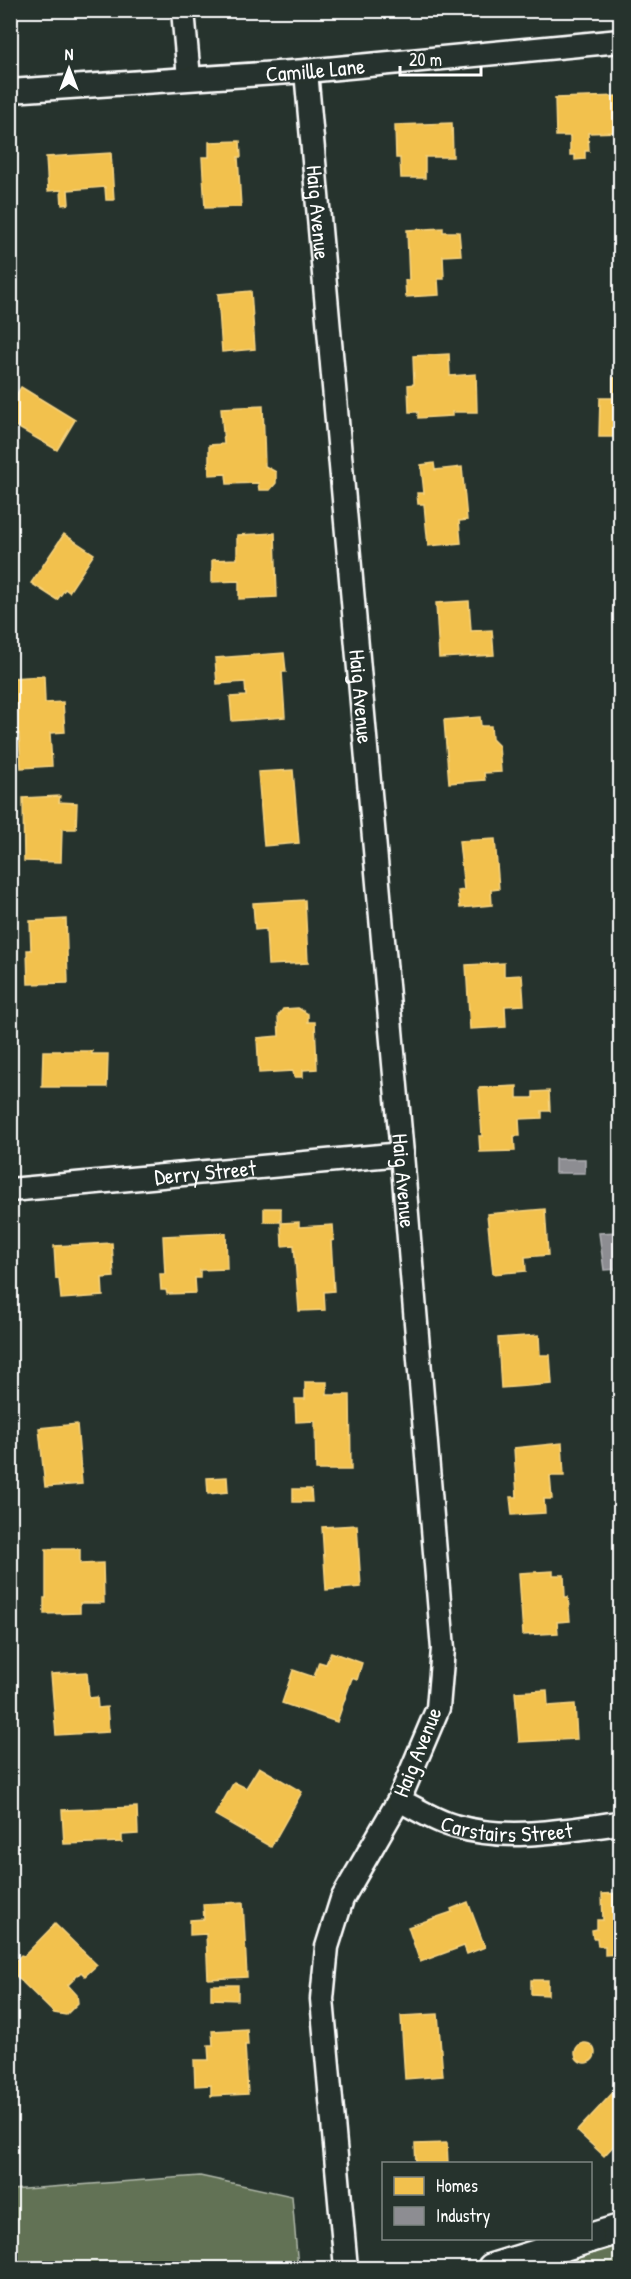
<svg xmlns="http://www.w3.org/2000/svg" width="631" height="2279" font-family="'Patrick Hand',sans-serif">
  <rect width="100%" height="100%" fill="#26332d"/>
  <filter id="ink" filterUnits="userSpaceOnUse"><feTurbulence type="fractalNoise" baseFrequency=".0167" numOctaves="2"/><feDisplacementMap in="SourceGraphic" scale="12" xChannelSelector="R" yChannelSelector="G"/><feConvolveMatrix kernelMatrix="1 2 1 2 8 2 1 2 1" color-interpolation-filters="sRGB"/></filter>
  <g filter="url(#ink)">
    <g fill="#627254" stroke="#b0b8aa" stroke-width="1.5">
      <path d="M200 2176 292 2196 298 2268H11V2190Z"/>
      <path d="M620 2242V2268H552Z"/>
    </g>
    <g fill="#f2c14e" stroke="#f6d483" stroke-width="1.5">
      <path d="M620 96V132L588 133 589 151H585V159L575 160V155H570V136H556L555 98Z"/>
      <path d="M452 123 453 157H425V178H401L400 158H396L395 125Z"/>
      <path d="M240 141 241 157H238L241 207 205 208 202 157H209V142Z"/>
      <path d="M111 153 114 200H106L105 187 68 190 69 204 62 205 61 190 48 191 46 157Z"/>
      <path d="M443 228V232H459L461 255 443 256 444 279H438L439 295 406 297 405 280H409L407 230Z"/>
      <path d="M251 291 255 349 222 352 218 294Z"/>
      <path d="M449 354 450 376 476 374 477 412H452V416L418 418V412H409L408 385 414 384 413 356Z"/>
      <path d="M620 377V439H617V437H599L600 398H613V378Z"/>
      <path d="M21 387 75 420 57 450 10 423V405Z"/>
      <path d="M263 406 265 466 276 472V483L270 490H259L258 483 227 484 226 474 209 475V445L224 444 221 408Z"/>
      <path d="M434 463 435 470 462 467 467 520 459 521 461 543 428 546 424 504H418L417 493H424L421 465Z"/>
      <path d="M275 533 277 597 239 599V581L212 582V560L237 559V535Z"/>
      <path d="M64 534 94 554 69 592 65 589 57 600 31 583Z"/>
      <path d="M469 601 471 631 492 630 494 655 439 658 436 603Z"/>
      <path d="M284 653 286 672H282L285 717 232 721 230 697 246 696 245 682 217 684 215 658Z"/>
      <path d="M44 676 45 703 63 702 65 732 50 733 52 766 21 768 19 734 11 735 10 678Z"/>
      <path d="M480 717 481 726H491L492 739 499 746 501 772 484 773 485 780 449 783 444 720Z"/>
      <path d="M293 770 299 843 264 846 258 772Z"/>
      <path d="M60 796 59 802 77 803 76 829H62L61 862 24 861 23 798Z"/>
      <path d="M495 839 499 889 491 890 492 905 460 908 458 891 464 890 459 841Z"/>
      <path d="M305 900 308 963 268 965 266 929 255 930 253 903Z"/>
      <path d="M66 919 68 983 28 984 27 950H31L30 921Z"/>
      <path d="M504 963V976L522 975 524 1005 505 1006 506 1027 470 1029 466 965Z"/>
      <path d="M298 1008 308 1014V1022H315L317 1069 303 1070V1077H294L293 1071 259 1073 257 1038 279 1036 278 1016 283 1009Z"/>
      <path d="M43 1051H92V1054H108L107 1087H42Z"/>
      <path d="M517 1086V1098H533V1092L549 1091 550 1111H542V1118L519 1119 520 1136H514L515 1151 480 1152 479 1136H482L479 1088Z"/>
      <rect x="264" y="1208" width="17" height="14"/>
      <path d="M545 1209 548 1255 525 1257 526 1271 493 1274 487 1214Z"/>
      <path d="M299 1222V1227L333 1225 334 1240 331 1241 334 1291 324 1292 325 1310 299 1311 294 1245 282 1246 281 1223Z"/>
      <path d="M226 1233 227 1269 200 1270V1278H195L196 1293 167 1294 166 1290H161L160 1274H165L163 1236Z"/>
      <path d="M112 1243 114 1277 102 1278 103 1296 61 1299 59 1279H56L54 1246Z"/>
      <path d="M539 1335 540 1355H550L552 1384 501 1388 498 1338Z"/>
      <path d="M305 1382H327V1395H350L351 1470H316L315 1421 296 1422 295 1399H305Z"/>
      <path d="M77 1424 82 1484 45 1487 39 1428Z"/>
      <path d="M562 1443 564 1476H550L552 1499H544L545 1513 512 1515 510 1497H517L514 1448Z"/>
      <path d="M227 1477 228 1492 208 1494 207 1478Z"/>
      <path d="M293 1489H311L312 1502H293Z"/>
      <path d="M357 1525 361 1587 326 1590 322 1527Z"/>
      <path d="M46 1549H80V1564L103 1563 104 1603H80V1613L44 1614V1598H46Z"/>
      <path d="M553 1571V1575H564L565 1597H568L570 1621 557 1622 558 1633 523 1635 519 1573Z"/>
      <path d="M331 1652 362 1663 357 1680 352 1678 337 1722 282 1703 293 1670 314 1677 319 1662 326 1664Z"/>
      <path d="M87 1672 89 1698 97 1697 98 1708 107 1707 109 1732 56 1735 51 1674Z"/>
      <path d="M547 1690 548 1706 575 1704 577 1739 519 1742 515 1692Z"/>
      <path d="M259 1767 302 1792 271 1847 215 1815 234 1782 246 1788Z"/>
      <path d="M137 1807 138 1834 122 1835V1842L64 1844 62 1810Z"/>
      <path d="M620 1893V1954L605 1955V1946H598L597 1938H593L592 1930 597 1929V1920H603L602 1894Z"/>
      <path d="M243 1902 247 1977 208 1979 206 1934 190 1935V1920L204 1919 203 1904Z"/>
      <path d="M468 1902 485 1947 467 1954 464 1946 420 1962 408 1927 452 1912 451 1909Z"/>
      <path d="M55 1924 97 1965 85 1976 81 1972 68 1985 77 1995 78 2003 66 2015 54 2013 10 1970V1966L21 1955 24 1956Z"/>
      <path d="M531 1980H548V1995L531 1994Z"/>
      <path d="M211 1985H238V2000L211 1999Z"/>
      <path d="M438 2014 443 2076 405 2079 401 2016Z"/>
      <path d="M247 2029 248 2045H245L248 2094 211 2096V2085L195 2086 194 2060H209L208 2045H213L212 2031Z"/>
      <circle cx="585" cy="2053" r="10"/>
      <path d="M619 2086 620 2139 604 2156 577 2131Z"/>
      <path d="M447 2143 448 2164H416L415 2144Z"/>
    </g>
    <g fill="#8d8d92" stroke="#afafb3" stroke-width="1.5">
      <rect x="555" y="1159" width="30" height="14"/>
      <path d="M618 1232 620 1269 604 1270 599 1233Z"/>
    </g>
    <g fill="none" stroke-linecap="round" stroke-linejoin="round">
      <g stroke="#fff" stroke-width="27">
        <g id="minor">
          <path d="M183 10 189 78"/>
          <path id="s1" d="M306 71 402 1154 443 1649 438 1708 399 1800 342 1899 327 1947 322 1999 346 2268"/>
          <path id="s2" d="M10 91 306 71 620 41"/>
          <path id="s3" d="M10 1190 402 1154"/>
          <path id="s4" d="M399 1800C417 1809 435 1821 454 1826 509 1842 565 1830 620 1823"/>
        </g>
      </g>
      <g stroke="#fff" stroke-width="33">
        <g id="tertiary">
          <path d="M590 2238 620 2229"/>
          <path d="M492 2268 590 2238"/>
        </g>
      </g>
      <use href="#minor" stroke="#26332d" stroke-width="22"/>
      <use href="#tertiary" stroke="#26332d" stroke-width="28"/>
    </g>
  </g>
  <g text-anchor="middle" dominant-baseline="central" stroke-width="6" stroke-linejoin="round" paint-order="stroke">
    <g font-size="22" fill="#fff" stroke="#26332d">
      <text stroke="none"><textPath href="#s2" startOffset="306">Camille Lane</textPath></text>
      <text stroke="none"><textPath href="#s1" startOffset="142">Haig Avenue</textPath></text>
      <text stroke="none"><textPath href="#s1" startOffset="628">Haig Avenue</textPath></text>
      <text stroke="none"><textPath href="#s3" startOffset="196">Derry Street</textPath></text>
      <text stroke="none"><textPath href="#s1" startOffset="1114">Haig Avenue</textPath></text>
      <text transform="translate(417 1752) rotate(-68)">Haig Avenue</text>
      <text stroke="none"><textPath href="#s4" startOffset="114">Carstairs Street</textPath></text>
    </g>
  </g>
  <rect width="631" height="2279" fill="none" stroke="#26332d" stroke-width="36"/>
  <rect x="18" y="18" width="595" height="2243" fill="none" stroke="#fff" stroke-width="2" filter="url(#ink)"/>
  <rect x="382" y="2162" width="210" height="78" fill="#26332d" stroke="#7d8581" stroke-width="1.5"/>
  <rect x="394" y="2177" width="30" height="18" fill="#f2c14e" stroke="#7d8581" stroke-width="1.5"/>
  <text x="436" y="2192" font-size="18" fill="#ffffff">Homes</text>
  <rect x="394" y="2207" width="30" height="18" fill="#8d8d92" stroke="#7d8581" stroke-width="1.5"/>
  <text x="436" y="2222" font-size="18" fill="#ffffff">Industry</text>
  <g transform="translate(69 69)" stroke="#26332d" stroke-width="4.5" paint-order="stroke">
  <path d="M0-4.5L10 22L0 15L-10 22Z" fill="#ffffff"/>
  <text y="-9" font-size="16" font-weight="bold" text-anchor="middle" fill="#ffffff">N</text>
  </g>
  <path d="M400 66v9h81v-9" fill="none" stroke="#ffffff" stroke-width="3"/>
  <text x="409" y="66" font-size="18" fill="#ffffff" stroke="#26332d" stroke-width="4.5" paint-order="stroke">20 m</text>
</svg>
